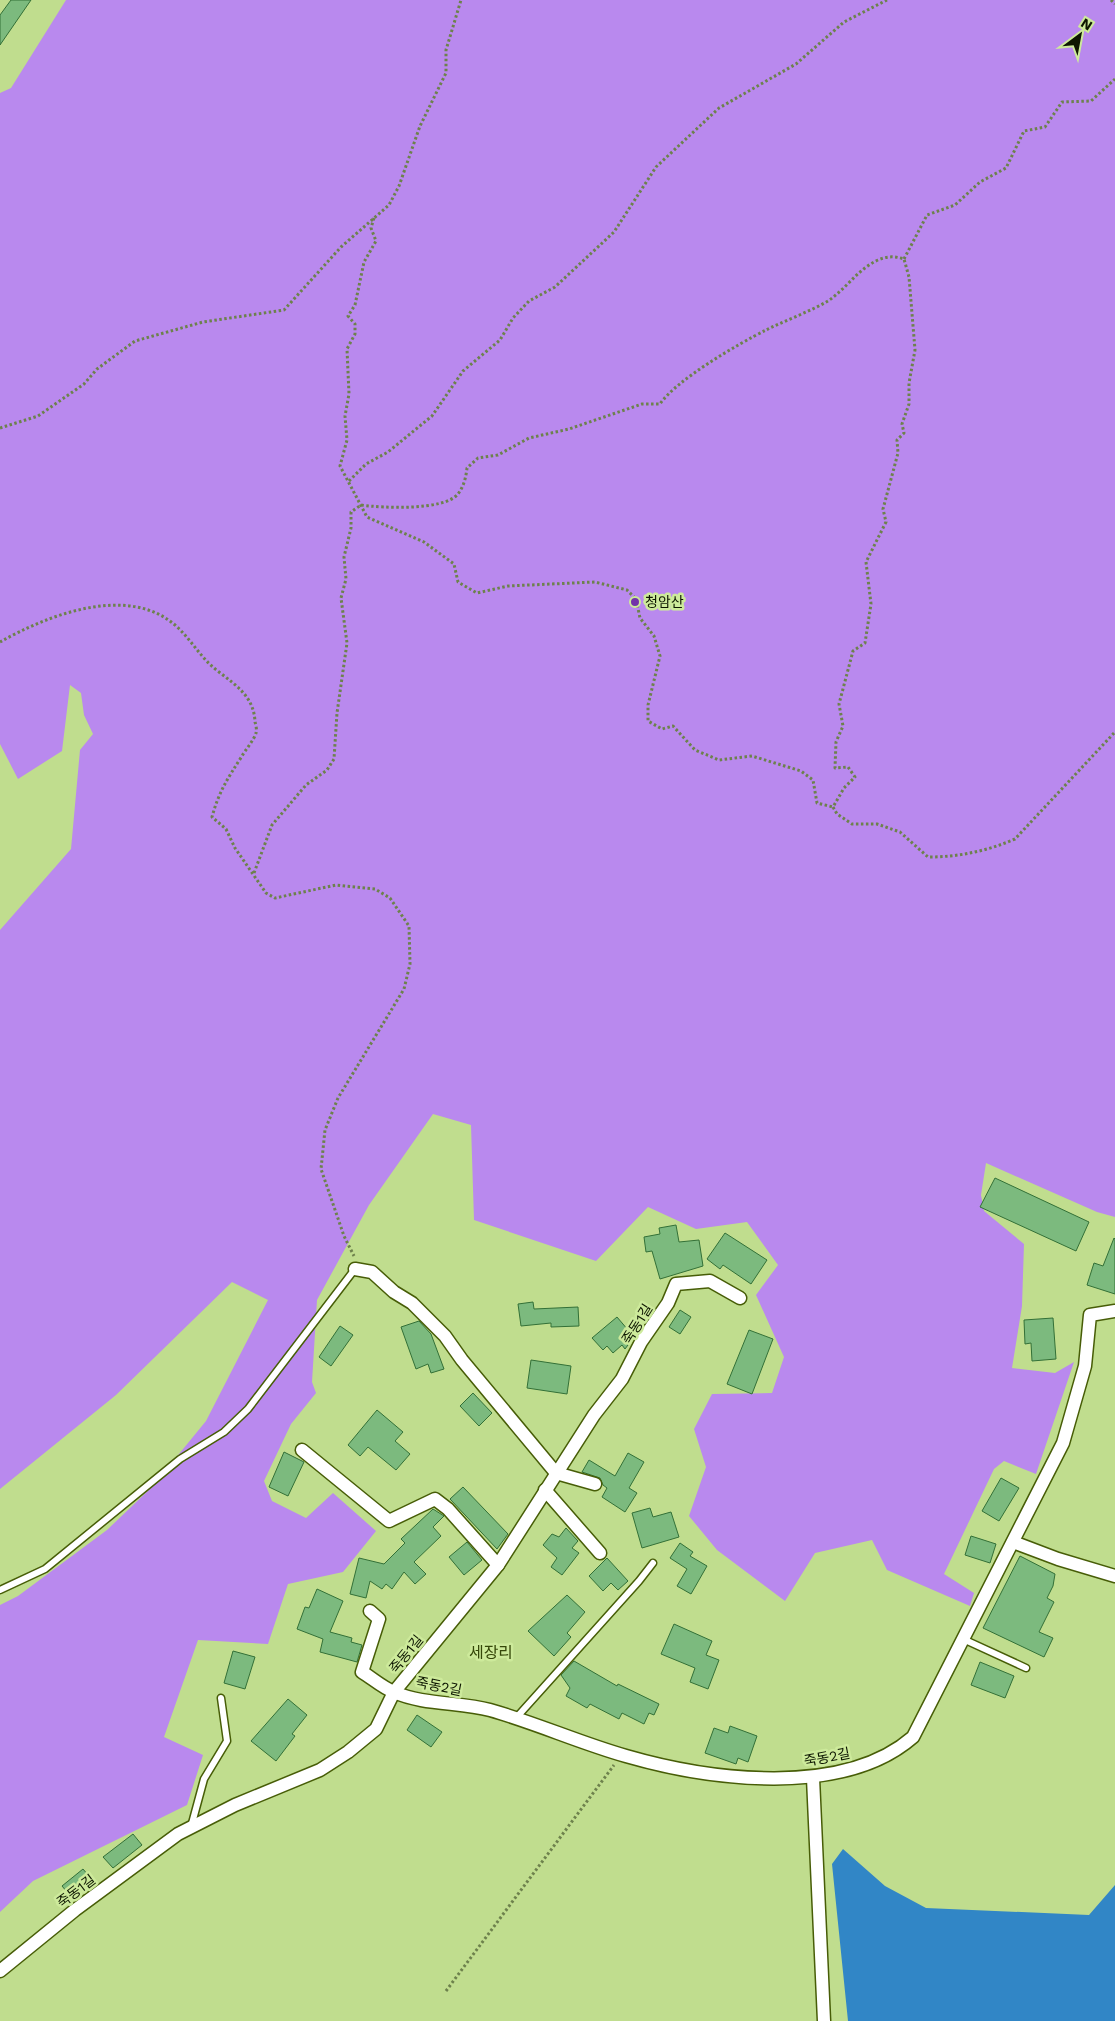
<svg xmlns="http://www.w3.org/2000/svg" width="1115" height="2021" font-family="'Work Sans','Noto Sans KR',sans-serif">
  <rect width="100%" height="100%" fill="#c0dd8e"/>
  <path fill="#b989ee" d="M66 0H1115V1217L1097 1212 986 1163 981 1195 984 1211 1024 1244 1022 1306 1012 1368 1055 1373 1074 1362 1036 1474 1004 1461 994 1469 944 1574 974 1593 970 1606 887 1570 872 1540 815 1553 785 1601 717 1550 689 1516 706 1467 694 1429 712 1394 772 1393 784 1357 756 1295 778 1265 747 1222 696 1229 648 1207 596 1261 474 1220 471 1125 433 1114 369 1205 317 1300 312 1382 316 1393 291 1424 264 1481 272 1501 306 1518 333 1493 376 1531 343 1572 288 1584 268 1644 198 1640 164 1737 203 1755 187 1805 33 1881 0 1912V1605L18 1596 107 1530 152 1487 206 1421 268 1300 232 1282 116 1395 0 1489V930L71 849 80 750 93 734 84 715 81 693 70 685 62 751 18 779 0 744V93L11 88Z"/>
  <path fill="#3186c6" d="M843 1849 885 1886 926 1908 1089 1915 1115 1885V2021H848L832 1864Z"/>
  <g fill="#7cba7e" stroke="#337037">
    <path d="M11 0H31L0 45V15Z"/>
    <path d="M995 1178 1089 1222 1076 1251 980 1207Z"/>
    <path d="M676 1225 679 1242 699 1240 703 1266 660 1279 652 1251 646 1252 644 1237 660 1234 659 1228Z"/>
    <path d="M725 1233 767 1260 751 1284 723 1265 720 1269 707 1259Z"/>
    <path d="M1114 1238 1115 1239V1294L1087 1285 1094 1263 1103 1266Z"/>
    <path d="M533 1302 534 1309 578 1307 579 1326 551 1327V1323L521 1326 518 1304Z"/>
    <path d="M680 1310 691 1317 680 1334 669 1327Z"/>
    <path d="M617 1317 634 1337 625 1349 622 1345 613 1353 607 1346 603 1350 592 1338Z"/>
    <path d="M1053 1318 1056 1359 1032 1361 1031 1343 1025 1344 1024 1320Z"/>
    <path d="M419 1321 431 1334 444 1369 431 1373 428 1364 416 1369 401 1327Z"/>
    <path d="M340 1326 353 1335 331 1366 319 1357Z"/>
    <path d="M749 1330 773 1339 752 1394 727 1384Z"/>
    <path d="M531 1360 571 1366 567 1394 527 1388Z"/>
    <path d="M473 1393 492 1413 479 1426 460 1406Z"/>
    <path d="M377 1410 403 1432 395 1441 410 1454 396 1470 368 1447 360 1456 348 1445Z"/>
    <path d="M284 1452 304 1462 288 1496 269 1487Z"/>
    <path d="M628 1453 644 1462 629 1488 637 1493 625 1512 602 1497 607 1488 603 1485 600 1478 582 1472 589 1460 615 1476Z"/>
    <path d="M1001 1478 1019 1488 999 1521 982 1511Z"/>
    <path d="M463 1487 508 1534 497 1549 450 1499Z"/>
    <path d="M650 1508 653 1517 671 1512 679 1537 642 1548 632 1513Z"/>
    <path d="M433 1509 444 1516 433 1527 441 1536 414 1562 426 1574 415 1584 404 1572 392 1589 386 1584 382 1589 370 1581 366 1598 350 1594 359 1558 384 1564 405 1543 401 1539Z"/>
    <path d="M566 1528 578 1541 572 1548 579 1553 562 1575 551 1567 557 1558 543 1545 552 1534 559 1537Z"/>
    <path d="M971 1536 996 1544 990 1563 965 1555Z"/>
    <path d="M467 1542 482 1560 464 1575 449 1557Z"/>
    <path d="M680 1543 693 1552 690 1556 707 1566 691 1594 677 1586 687 1569 670 1558Z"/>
    <path d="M1020 1556 1055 1574 1053 1586 1047 1598 1054 1602 1039 1632 1053 1638 1044 1657 983 1628Z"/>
    <path d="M607 1558 628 1581 618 1590 611 1583 603 1591 589 1576Z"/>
    <path d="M317 1589 343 1601 330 1632 352 1638 351 1642 362 1645 357 1662 320 1652 323 1639 297 1629 305 1607 309 1608Z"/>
    <path d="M567 1595 585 1612 567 1633 571 1637 554 1656 528 1631Z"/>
    <path d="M674 1624 712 1641 706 1655 719 1660 708 1689 690 1682 695 1668 661 1654Z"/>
    <path d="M233 1651 255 1657 245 1689 224 1683Z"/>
    <path d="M574 1661 617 1686 618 1684 659 1704 654 1715 649 1713 644 1724 622 1713 619 1719 590 1704 587 1708 566 1696 570 1688 561 1675Z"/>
    <path d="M980 1662 1014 1676 1005 1698 971 1685Z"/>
    <path d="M288 1699 307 1715 292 1734 295 1736 276 1761 251 1741Z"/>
    <path d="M417 1715 442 1732 431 1747 407 1730Z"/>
    <path d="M730 1726 757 1736 748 1762 738 1758 736 1764 705 1753 714 1728 728 1733Z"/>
    <path d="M133 1834 142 1845 113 1868 103 1857Z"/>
    <path d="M83 1869 93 1881 72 1898 62 1886Z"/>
  </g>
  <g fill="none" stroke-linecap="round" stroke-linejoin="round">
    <g stroke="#475d07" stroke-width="9">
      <g id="lane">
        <path d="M0 1590 45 1569 180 1459 224 1432 248 1409 355 1269"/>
        <path d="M963 1639 1026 1668"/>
        <path d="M516 1718 639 1581 653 1563"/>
        <path d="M191 1827 204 1779 227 1741 221 1698"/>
      </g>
    </g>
    <g stroke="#475d07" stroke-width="15">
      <g id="street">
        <path d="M355 1269 372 1272 394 1292 412 1303 445 1336 462 1360 556 1473 595 1484"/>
        <path d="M302 1450 389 1521 435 1499 448 1509 498 1565"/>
        <path d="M545 1490 600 1553"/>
        <path d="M1013 1542 1058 1559 1115 1576"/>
        <path d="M370 1611 379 1619 362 1672C372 1678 383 1688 394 1692 423 1705 460 1702 490 1710 536 1723 580 1743 626 1756 709 1780 843 1798 913 1737L1063 1443 1085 1366 1090 1315 1115 1311"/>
        <path d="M813 1778 824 2021"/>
        <path d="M0 1971 75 1910 178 1834 235 1805 320 1770 348 1752 376 1729 394 1692 498 1565 594 1415 622 1379 641 1342 668 1303 676 1284 710 1281 740 1298"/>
      </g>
    </g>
    <g stroke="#6d814c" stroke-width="3" stroke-dasharray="2.5 2.5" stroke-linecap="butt">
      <path d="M1111 0 1115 4"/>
      <path d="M374 218 371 228 376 241 364 262 355 305 348 316 355 324V334L347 349 349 394 345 416 347 440 340 466 367 517 424 542 454 564 458 582 477 593 508 586 595 582 627 590 636 599 640 618 654 636 660 656 648 705V721L662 729 673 726 695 750 719 760 752 756 801 771 813 780 817 803 833 807"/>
      <path d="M904 259 927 215 955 205 980 182 1006 168 1024 131 1045 127 1062 102 1091 101 1115 79"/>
      <path d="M0 428 38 416 84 384 97 369 135 341 203 322 284 310 341 247 389 205 399 186 420 126 446 73V50L461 0"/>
      <path d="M349 481 366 464 388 452 432 416 463 371 500 340 513 318 529 301 555 287 614 232 656 167 719 108 796 64 844 22 887 0"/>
      <path d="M0 642C48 615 127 584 175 625 192 640 201 659 219 672 237 686 254 697 255 722 256 725 257 730 256 733 254 740 246 749 242 756 228 778 219 791 212 817L226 829 235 848 266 893 275 898 336 885 375 889 390 898 409 926 410 964 404 989 338 1098 325 1130 321 1169 344 1236 354 1256"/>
      <path d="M833 807 837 814 852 824H877L900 832 928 857C959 857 987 851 1015 839L1115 732"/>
      <path d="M254 873 272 825 306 785 327 770 334 759 337 713 347 643 341 598 346 579 344 557 351 528V512L361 505C382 508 444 511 458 494 464 486 466 477 467 468L478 458 498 455 529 438 569 429 642 404H660C676 380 738 344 766 330 786 320 809 312 828 301 846 289 858 269 878 260 887 256 895 256 904 259L909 277 915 350 909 383V404L902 424 904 433 897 440 898 453 883 509 886 522 866 562 871 604 865 643 853 651 839 704 843 726 836 742 835 768 848 767 855 777 844 788 833 807"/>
      <path d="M446 1991 614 1765"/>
    </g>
    <use href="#lane" stroke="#fff" stroke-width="6"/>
    <use href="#street" stroke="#fff" stroke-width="12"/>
  </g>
  <circle fill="#7233a9" stroke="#cdea9b" stroke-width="2" cx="635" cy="602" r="5"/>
  <g text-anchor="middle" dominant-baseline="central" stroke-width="5" stroke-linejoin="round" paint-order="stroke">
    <g font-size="14" fill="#0d1600" stroke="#cdea9b" text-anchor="start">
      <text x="645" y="602">청암산</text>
    </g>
    <g font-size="14" fill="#0d1600" stroke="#cdea9b">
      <text transform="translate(637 1324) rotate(-58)">죽동1길</text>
      <text transform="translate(406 1654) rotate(-51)">죽동1길</text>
      <text transform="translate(439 1686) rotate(11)">죽동2길</text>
      <text transform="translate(827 1757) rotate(-11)">죽동2길</text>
      <text transform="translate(76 1891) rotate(-37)">죽동1길</text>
    </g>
    <g font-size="16" fill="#354709" stroke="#cdea9b">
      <text x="491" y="1652">세장리</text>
    </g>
  </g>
  <g transform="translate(1080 35) rotate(32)" stroke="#cdea9b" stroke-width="4" paint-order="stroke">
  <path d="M0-4L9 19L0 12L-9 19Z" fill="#0d1600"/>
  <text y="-8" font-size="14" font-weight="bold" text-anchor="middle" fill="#0d1600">N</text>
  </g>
</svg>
